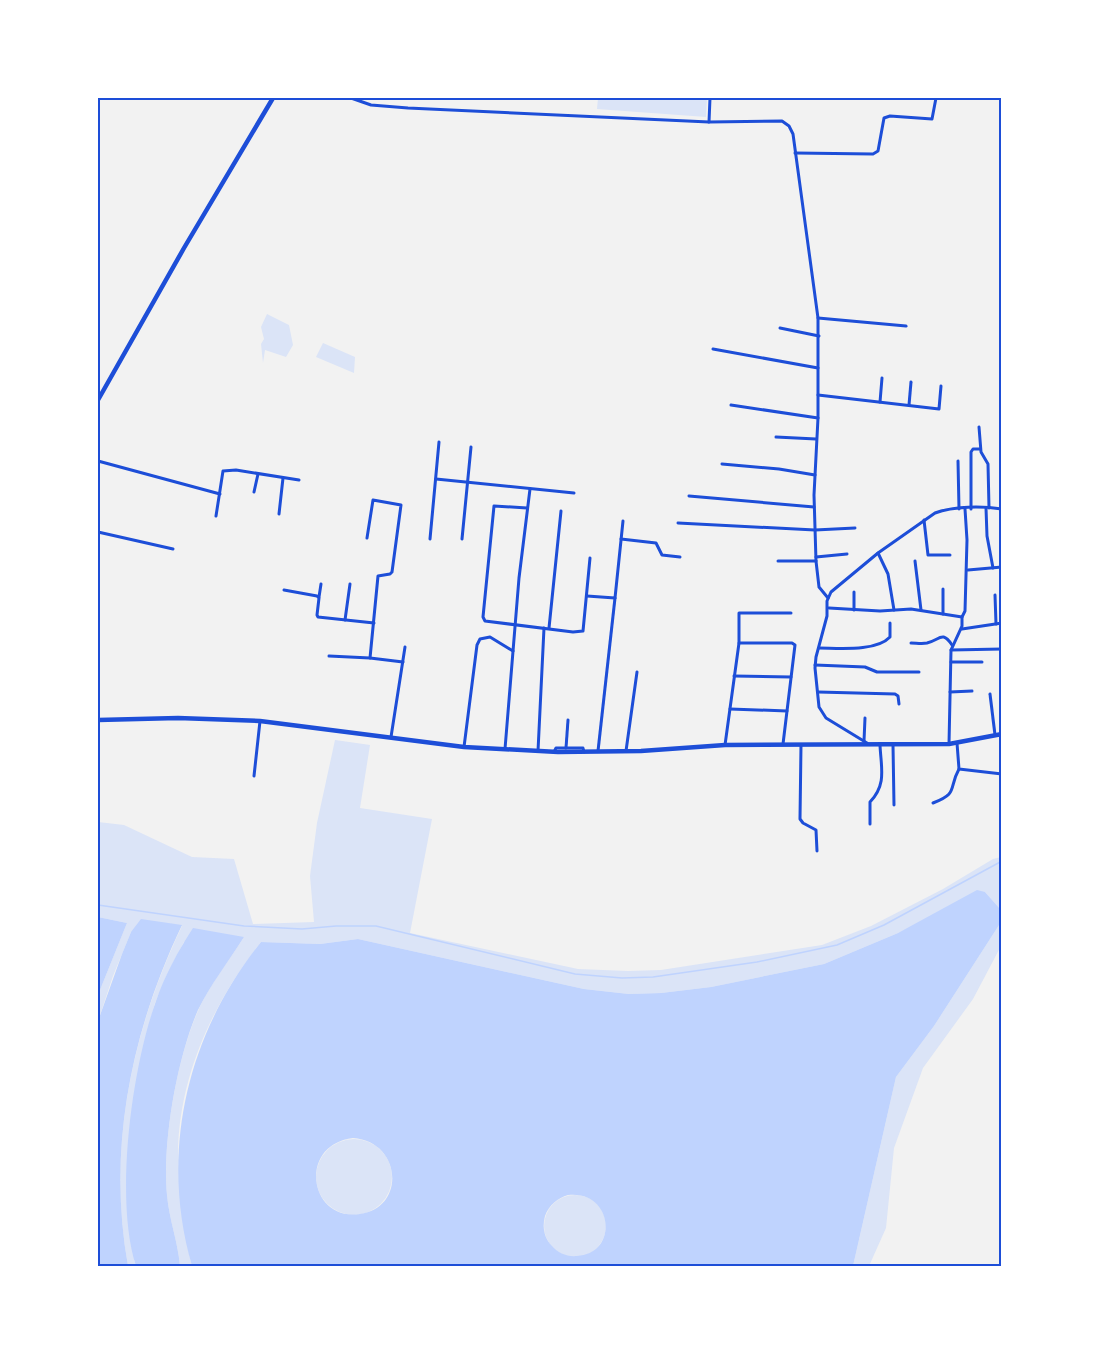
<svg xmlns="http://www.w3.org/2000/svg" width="1099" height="1364" font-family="Helvetica,sans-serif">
  <rect width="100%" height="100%" fill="#f2f2f2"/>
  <g fill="#dbe4f7">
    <path d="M598 98H707L706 117 597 109Z"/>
    <path d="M267 314 289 325 293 345 286 357 265 350 263 363 261 344 264 339 261 327Z"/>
    <path d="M323 343 355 357 354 373 316 357Z"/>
    <path d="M335 740 370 745 360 808 432 819 410 933 578 969 628 971 661 970 822 945 871 926 943 889 993 859 1001 857V910L985 892 898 933 824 964 711 987 661 993 629 994 584 989 358 939 320 944 261 942C214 1001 179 1075 178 1153 178 1168 181 1183 182 1198 184 1222 186 1244 192 1266H180C178 1242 169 1219 167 1195 162 1143 177 1058 198 1011 208 987 230 959 244 937L184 942 168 972 155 1003 146 1036 135 1090 134 1260 136 1266H128C107 1149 131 1033 182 926L131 932 113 976 98 1021V995L127 923 98 917V822L124 825 192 857 234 859 253 924 314 922 310 876 317 823Z"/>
    <path d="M1001 922V946L973 999 923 1068 894 1148 886 1228 869 1266H853L896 1077 934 1026Z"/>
    <circle cx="354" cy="1177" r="38"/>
    <circle cx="575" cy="1226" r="31"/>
  </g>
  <g fill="#bfd3fe" fill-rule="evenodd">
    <path d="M977 890 985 892 1001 910V922L934 1026 896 1077 853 1266H192C159 1152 187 1034 261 942L320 944 358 939 584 989 629 994 661 993 711 987 824 964 898 933ZM353 1138C401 1141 407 1207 360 1214 309 1222 297 1145 353 1138ZM568 1195C614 1190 619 1254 577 1256 567 1257 558 1253 552 1246 544 1238 542 1227 545 1216 549 1205 558 1198 568 1195Z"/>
    <path d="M98 917 127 923 98 995Z"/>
    <path d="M141 919 182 925C131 1032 107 1149 128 1266H98V1021L122 954 131 932Z"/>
    <path d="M193 928 244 937C230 959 209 987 198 1010 177 1058 162 1143 167 1195 169 1219 178 1242 180 1266H136C114 1199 132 1067 156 1001 165 975 178 951 193 928Z"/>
  </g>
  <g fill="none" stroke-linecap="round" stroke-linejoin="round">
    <path stroke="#bfd3fe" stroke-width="1.5" d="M98 905 244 926 302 929 336 926H376L575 974 622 978 653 977 757 962 837 945 884 925 1002 861"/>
    <g stroke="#1d4ed8" stroke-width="3">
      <path d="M351 98 371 105 408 108 709 122 782 121 789 126 793 134 818 318V418L814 495 816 561 819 587 828 598"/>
      <path d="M709 122 710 98"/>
      <path d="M795 153 873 154 878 151 884 118 890 116 932 119 936 98"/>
      <path d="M818 318 906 326"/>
      <path d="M780 328 819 336"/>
      <path d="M713 349 818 368"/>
      <path d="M818 395 939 409 941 386"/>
      <path d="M880 402 882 378"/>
      <path d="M731 405 818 418"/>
      <path d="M909 405 911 382"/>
      <path d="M979 427 981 452 988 464 989 508"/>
      <path d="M776 437 816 439"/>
      <path d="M98 461 220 494"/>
      <path d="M958 461 959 509"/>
      <path d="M722 464 779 469 815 475"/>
      <path d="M436 479 574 493"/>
      <path d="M254 492 258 474"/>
      <path d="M689 496 814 507"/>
      <path d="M527 508 494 506 483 617 485 621 573 632 583 631 590 558"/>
      <path d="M986 508 987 536 993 568"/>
      <path d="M971 509V452L973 449H980"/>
      <path d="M279 514 283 478"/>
      <path d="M216 516 223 471 236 470 299 480"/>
      <path d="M924 520 928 555H950"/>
      <path d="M678 523 815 530 855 528"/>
      <path d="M98 532 173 549"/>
      <path d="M367 538 373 500 401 505 392 572 390 574 378 576 370 658"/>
      <path d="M430 539 439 442"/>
      <path d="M462 539 471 447"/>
      <path d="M621 539 656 543 662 555 680 557"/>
      <path d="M878 553 888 574 894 610"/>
      <path d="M816 557 847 554"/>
      <path d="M778 561H816"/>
      <path d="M915 561 921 610"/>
      <path d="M968 570 1002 567"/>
      <path d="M284 590 317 596 319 598 317 615 318 617 374 623"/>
      <path d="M854 592V610"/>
      <path d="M995 595 996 624"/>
      <path d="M587 596 615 598 623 521"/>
      <path d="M319 597 321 584"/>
      <path d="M829 608 880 611 911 609 962 617 965 611 967 540 965 509"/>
      <path d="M943 614V589"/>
      <path d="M345 620 350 584"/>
      <path d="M549 628 561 511"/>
      <path d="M962 629 1002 623"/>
      <path d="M739 643H792L795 645 783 744"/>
      <path d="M911 643C916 643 922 644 927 643 940 640 942 630 952 645"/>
      <path d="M819 648C838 648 876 652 890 637V623"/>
      <path d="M951 650 1002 649"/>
      <path d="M329 656 370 658 403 662"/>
      <path d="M951 662H982"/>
      <path d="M815 665 865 667 877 672H919"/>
      <path d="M734 676 791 677"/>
      <path d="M818 692 895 694 898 696 899 704"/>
      <path d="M950 692 972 691"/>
      <path d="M990 694 995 735"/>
      <path d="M730 709 787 711"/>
      <path d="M391 737 405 647"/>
      <path d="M864 741 865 718"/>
      <path d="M867 743 826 718 819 707 815 668 816 657 827 616V601L831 592 878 553 935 513C954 506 982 506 1002 509"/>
      <path d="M957 743 959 769 1002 774"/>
      <path d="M949 744 951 650 962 626V617"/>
      <path d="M725 745 739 643V613H791"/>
      <path d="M801 745 800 819 803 823 816 830 817 851"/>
      <path d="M893 745 894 805"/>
      <path d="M464 747 477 645 480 639 490 637 513 651"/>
      <path d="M566 748 568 720"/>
      <path d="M505 749 519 578 530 489"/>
      <path d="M538 751 544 628"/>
      <path d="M598 751 615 598"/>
      <path d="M626 751 637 672"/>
      <path d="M554 752 556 748H583L584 752"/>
      <path d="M254 776 260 721"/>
      <path d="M933 803C959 793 948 789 959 769"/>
      <path d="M870 824V802C887 784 881 768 880 745"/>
    </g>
    <g stroke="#1d4ed8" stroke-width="4.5">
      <path d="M98 400 184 248 273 98"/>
      <path d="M98 720 178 718 260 721 464 747 558 752 641 751 725 745 949 744 1002 734"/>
    </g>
  </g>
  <rect width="1099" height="1364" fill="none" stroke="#ffffff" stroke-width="198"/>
  <rect x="99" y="99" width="901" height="1166" fill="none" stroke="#1d4ed8" stroke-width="2"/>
</svg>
